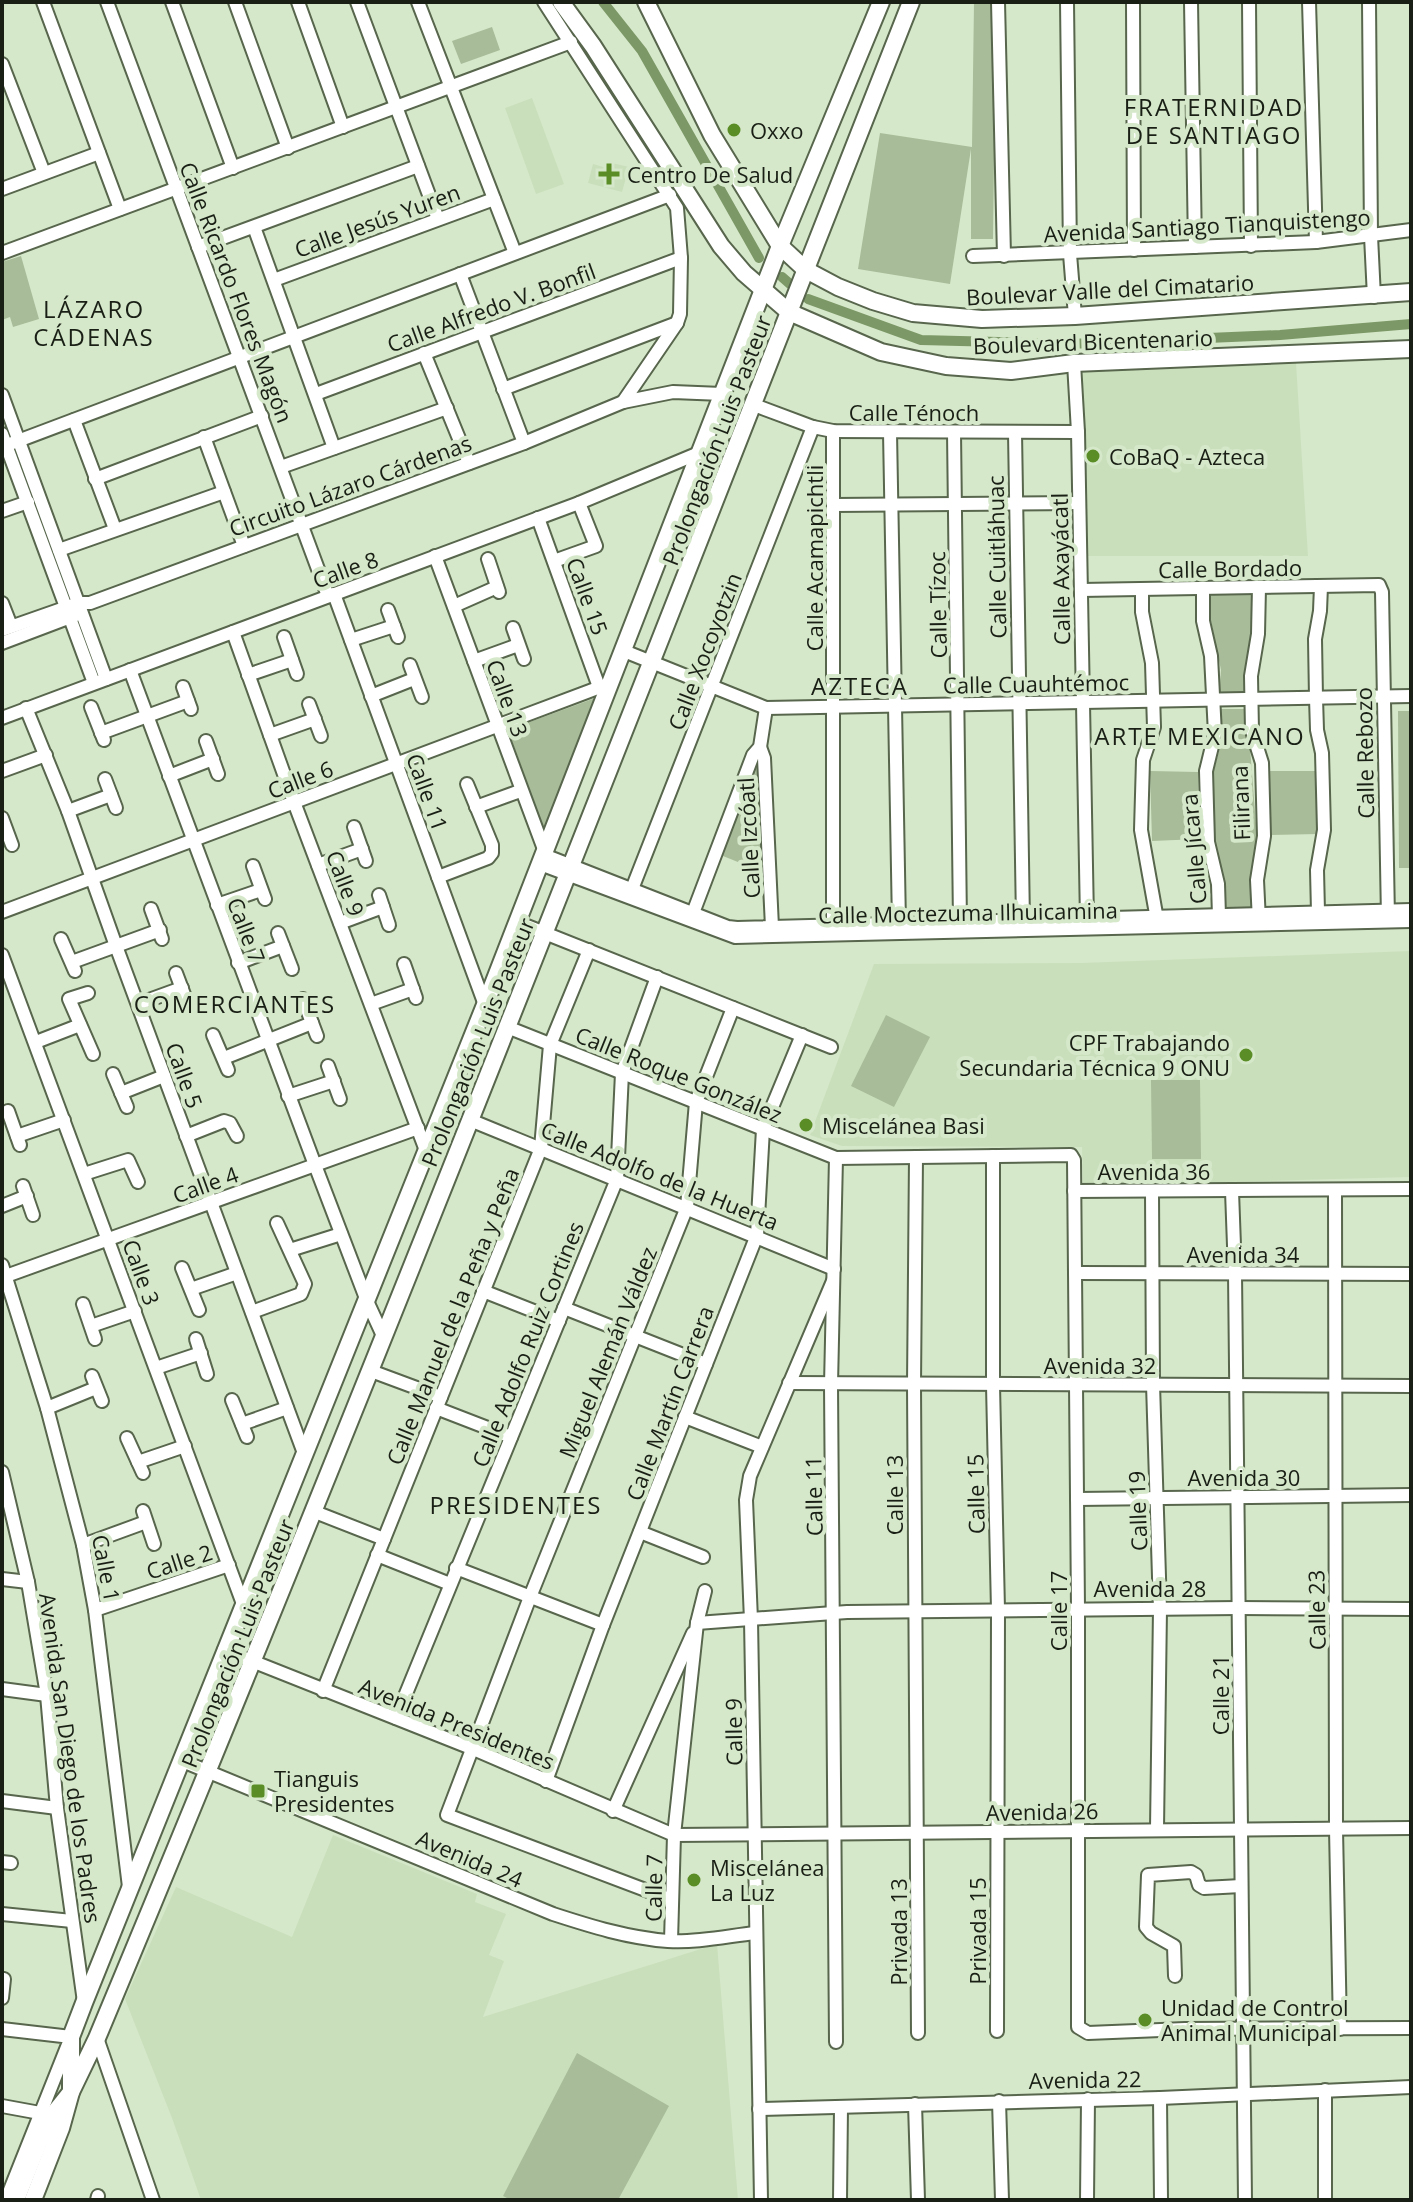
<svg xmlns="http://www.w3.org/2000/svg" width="1413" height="2202" font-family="'Open Sans',sans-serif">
  <rect width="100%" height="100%" fill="#d6e8ca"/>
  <g fill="#c9dfbb">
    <path d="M532 98 564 184 536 194 505 108Z"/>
    <path d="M612 163 629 167 622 192 588 183 593 164 610 169Z"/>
    <path d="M1296 363 1308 556H1084L1083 368Z"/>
    <path d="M1411 951V1177L1083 1186 1082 1147 842 1146 810 1135 874 964 1081 963Z"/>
    <path d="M333 1835 477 1894 475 1902 506 1914 489 1955 504 1961 483 2017 717 1944 738 2200H201L172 2118 125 1999 176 1887 292 1937Z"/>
  </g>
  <g fill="#a8bc99">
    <path d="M974 2H996L993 239H971V149L950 284 858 269 880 133 972 147Z"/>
    <path d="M492 27 500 50 461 64 452 41Z"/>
    <path d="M21 256 39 319 13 327 10 317 2 320V262Z"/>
    <path d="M1208 594H1253L1246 696 1219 695 1221 670 1211 621Z"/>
    <path d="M598 697 545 832 508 730Z"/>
    <path d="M1219 709H1247L1257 837 1251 876 1253 909 1223 911 1224 881 1213 842V774L1222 739Z"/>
    <path d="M1398 711H1411V868H1399Z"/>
    <path d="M756 754 761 756 768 874 718 854Z"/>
    <path d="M1150 771 1198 772 1199 839 1152 841Z"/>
    <path d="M1269 771H1318V834L1271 835Z"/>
    <path d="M886 1015 930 1037 894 1107 851 1086Z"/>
    <path d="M1151 1080H1200L1201 1159H1152Z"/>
    <path d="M577 2053 669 2106 618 2200H511L503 2196Z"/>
  </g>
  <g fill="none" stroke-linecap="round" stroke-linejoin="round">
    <g stroke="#7c9867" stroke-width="10">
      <path d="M603 2 642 51 759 258"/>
      <path d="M782 277 790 284"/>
      <path d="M808 299 921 340 1069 344 1280 335 1411 324"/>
    </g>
    <g stroke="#57664c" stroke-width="16">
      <g id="minor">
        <path d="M43 2 120 209"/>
        <path d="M107 2 328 596"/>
        <path d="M172 2 233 168"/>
        <path d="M235 2 288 148"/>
        <path d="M298 2 343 127"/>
        <path d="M357 2 438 219"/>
        <path d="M418 2 515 253"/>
        <path d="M544 2 677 208 681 258 680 314 677 323 623 402"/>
        <path d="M998 2 1004 256"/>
        <path d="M1067 2 1070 254 1075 316"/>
        <path d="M1133 2 1134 250"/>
        <path d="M1191 2 1195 247"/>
        <path d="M1249 2 1251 246"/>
        <path d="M1309 2 1316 242"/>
        <path d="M1369 2 1371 236 1374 297"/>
        <path d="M2 64 44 173"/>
        <path d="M2 189 99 153"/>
        <path d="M254 227 334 448"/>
        <path d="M198 247 418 166"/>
        <path d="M2 253 571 42"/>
        <path d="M973 256 1316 242 1411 230"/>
        <path d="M460 274 524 443"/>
        <path d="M274 280 494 199"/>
        <path d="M424 353 469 463"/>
        <path d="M1074 363 1078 432 1087 920"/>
        <path d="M503 389 677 323"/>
        <path d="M316 394 681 258"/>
        <path d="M2 395 106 679"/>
        <path d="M754 405 813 427 833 431 1078 432"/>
        <path d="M74 420 115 529"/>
        <path d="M890 432 899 924"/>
        <path d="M954 432 960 923"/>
        <path d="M1015 432 1023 921"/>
        <path d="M2 434 94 683"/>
        <path d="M204 437 244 546"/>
        <path d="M2 447 670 195"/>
        <path d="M281 467 447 408"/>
        <path d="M95 479 262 416"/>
        <path d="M834 505 1079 503"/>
        <path d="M2 511 28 502"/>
        <path d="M538 518 599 687"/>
        <path d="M59 550 224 492"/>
        <path d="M435 556 545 852"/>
        <path d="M488 559 499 592"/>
        <path d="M554 561 596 546 579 503"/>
        <path d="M1203 588V621L1211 656 1215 734 1206 771 1208 842 1218 884 1219 916"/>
        <path d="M1142 589V612L1152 663 1154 727 1143 760 1141 830 1158 925"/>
        <path d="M1081 590 1379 585 1382 592 1388 918"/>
        <path d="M334 594 485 1005"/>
        <path d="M2 603 11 626"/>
        <path d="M454 606 497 587"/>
        <path d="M388 610 398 637"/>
        <path d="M513 628 524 659"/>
        <path d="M2 630 79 603H90L524 443 623 402 673 392 722 394"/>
        <path d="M233 632 294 802 425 1148"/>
        <path d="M284 637 297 674"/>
        <path d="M351 640 394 626"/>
        <path d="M2 643 76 615"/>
        <path d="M624 651 766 708 1411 696"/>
        <path d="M474 661 518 645"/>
        <path d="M410 665 422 697"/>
        <path d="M130 670 315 1165 367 1301 384 1338"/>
        <path d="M248 675 292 660"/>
        <path d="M183 687 191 709"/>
        <path d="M371 696 414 679"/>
        <path d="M309 704 321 736"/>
        <path d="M91 707 104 740"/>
        <path d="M26 708 68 811 116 946 305 1456"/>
        <path d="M2 718 579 503 699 453"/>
        <path d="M101 733 188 701"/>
        <path d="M270 735 315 719"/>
        <path d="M206 741 218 774"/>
        <path d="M760 747 764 758 772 927"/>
        <path d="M2 771 46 755"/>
        <path d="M169 776 213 759"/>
        <path d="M105 779 116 808"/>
        <path d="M476 807 520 791"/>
        <path d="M68 811 111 795"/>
        <path d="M2 818 12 845"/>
        <path d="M354 827 366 861"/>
        <path d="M544 855 728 927 737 928 1411 910"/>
        <path d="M540 864 735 937 1411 921"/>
        <path d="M318 865 362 849"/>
        <path d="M253 866 265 899"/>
        <path d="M438 877 488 858 492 853V845L467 784"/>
        <path d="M632 889 813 427"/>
        <path d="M379 895 389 925"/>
        <path d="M217 905 261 890"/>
        <path d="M151 909 162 939"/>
        <path d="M2 912 611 683"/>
        <path d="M1318 912 1317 870 1324 830 1322 753 1317 730 1316 698 1315 639 1320 611 1321 586"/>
        <path d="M693 913 753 755 760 747 766 708"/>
        <path d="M1259 921 1257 880 1264 836 1262 763 1252 731 1251 676 1258 634 1259 587"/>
        <path d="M517 922 831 1047"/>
        <path d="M340 923 383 907"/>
        <path d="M833 925V431"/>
        <path d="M278 933 292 969"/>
        <path d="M61 939 75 971"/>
        <path d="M2 955 243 1604"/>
        <path d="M72 962 160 930"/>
        <path d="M238 963 283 946"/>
        <path d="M404 964 416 998"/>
        <path d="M176 973 188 1005"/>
        <path d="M88 993 69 999 93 1054"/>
        <path d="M303 999 317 1036"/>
        <path d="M138 1004 182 988"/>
        <path d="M371 1004 413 989"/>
        <path d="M507 1027 836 1158 1071 1155 1074 1160 1078 1609V2027L1088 2033 1185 2029 1411 2028"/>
        <path d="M213 1035 228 1070"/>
        <path d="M36 1042 80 1025"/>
        <path d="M224 1058 312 1023"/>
        <path d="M328 1066 340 1099"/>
        <path d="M113 1074 127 1107"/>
        <path d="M121 1093 164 1076"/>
        <path d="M288 1096 334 1081"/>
        <path d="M8 1111 20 1145"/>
        <path d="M470 1120 834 1269"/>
        <path d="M17 1136 64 1120"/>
        <path d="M186 1136 224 1121 230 1123 237 1136"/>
        <path d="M993 1156V1385L998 1610 997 2031"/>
        <path d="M916 1157 914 1385 918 2033"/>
        <path d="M836 1158 831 1385 836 2042"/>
        <path d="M84 1174 128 1160 138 1182"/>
        <path d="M23 1186 33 1215"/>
        <path d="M1074 1191 1411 1189"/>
        <path d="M1152 1191 1153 1384 1160 1609 1157 1829"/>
        <path d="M1232 1191 1235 1273 1245 2200"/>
        <path d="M1335 1191 1336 1829 1340 2029"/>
        <path d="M2 1206 27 1196"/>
        <path d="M290 1250 341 1234"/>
        <path d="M2 1265 47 1408 83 1545 95 1610 129 1887"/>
        <path d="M182 1268 199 1310"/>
        <path d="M1075 1273 1411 1274"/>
        <path d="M6 1276 418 1128"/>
        <path d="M191 1289 237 1273"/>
        <path d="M483 1291 559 1321"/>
        <path d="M83 1304 95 1339"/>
        <path d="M564 1308 706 1364"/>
        <path d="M252 1312 301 1294 305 1284 277 1223"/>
        <path d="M91 1326 135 1311"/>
        <path d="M196 1339 207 1374"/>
        <path d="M156 1368 201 1353"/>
        <path d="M371 1371 441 1397"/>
        <path d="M92 1376 102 1401"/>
        <path d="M789 1383 1411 1386"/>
        <path d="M232 1400 247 1437"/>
        <path d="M47 1408 96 1388"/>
        <path d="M436 1408 511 1437"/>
        <path d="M685 1417 762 1447"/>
        <path d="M242 1424 287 1408"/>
        <path d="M127 1438 143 1473"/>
        <path d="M138 1462 185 1446"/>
        <path d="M2 1472 28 1582 47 1695 57 1808 84 2002"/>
        <path d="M1077 1499 1411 1495"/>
        <path d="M143 1511 154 1544"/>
        <path d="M315 1512 384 1539"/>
        <path d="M640 1532 703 1557"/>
        <path d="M83 1545 146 1522"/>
        <path d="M377 1555 450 1584"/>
        <path d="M456 1568 603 1625"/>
        <path d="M2 1579 28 1582"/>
        <path d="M95 1610 229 1565"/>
        <path d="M697 1623 847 1612 1239 1608 1411 1609"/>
        <path d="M224 1650 471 1748 674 1835 1411 1828"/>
        <path d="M2 1689 47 1695"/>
        <path d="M323 1691 541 1148 550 1045 589 950"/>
        <path d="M396 1718 617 1179 622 1073 657 977"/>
        <path d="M180 1760 553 1914C590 1926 628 1938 668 1941 696 1943 728 1936 755 1933"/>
        <path d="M546 1781 603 1625 757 1235 763 1129 802 1035"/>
        <path d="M2 1801 57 1808"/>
        <path d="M613 1811 693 1633"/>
        <path d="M2 1862 11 1863"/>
        <path d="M672 1900 447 1815 530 1597 687 1207 696 1102 733 1008"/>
        <path d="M2 1914 72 1921"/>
        <path d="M671 1941 674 1835 697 1623 705 1591"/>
        <path d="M1175 1976 1174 1946 1151 1933 1146 1927 1148 1875 1191 1872 1196 1875 1199 1885 1204 1888 1241 1886"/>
        <path d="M2 1998 4 1979"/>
        <path d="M2 2029 71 2037 6 2200"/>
        <path d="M97 2038 153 2200"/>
        <path d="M1325 2090V2200"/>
        <path d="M1160 2098 1161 2200"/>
        <path d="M999 2101 1002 2200"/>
        <path d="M915 2104 918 2200"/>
        <path d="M2 2106 40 2113"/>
        <path d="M759 2109 1160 2098 1411 2087"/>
        <path d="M97 2200 98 2196"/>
        <path d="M761 2200 751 1620 746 1500 750 1476 833 1281"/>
        <path d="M840 2200 841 2107"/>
        <path d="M1087 2200 1088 2099"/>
      </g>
    </g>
    <g stroke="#57664c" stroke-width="20">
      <g id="major">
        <path d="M561 2 593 46 721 246 744 273 789 312 881 352 946 366 1011 371 1074 363 1411 349"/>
        <path d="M646 2 712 135 780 246 806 270 838 287 873 301 913 313 982 319 1075 316 1411 292"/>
        <path d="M16 2200 47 2122 71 2092V2037L84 2003 485 1005 780 246 881 2"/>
        <path d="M33 2200 61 2128 71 2092 97 2038C379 1363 643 682 911 2"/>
      </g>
    </g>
    <use href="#minor" stroke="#fff" stroke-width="12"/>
    <use href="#major" stroke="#fff" stroke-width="16"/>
  </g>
  <g fill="#5a8d25" stroke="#d6e8ca" stroke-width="3">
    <circle cx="734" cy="130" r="8"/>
    <path d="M605 162h8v8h8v8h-8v8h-8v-8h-8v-8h8z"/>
    <circle cx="1093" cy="456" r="8"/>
    <circle cx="1246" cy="1055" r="8"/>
    <circle cx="806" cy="1125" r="8"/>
    <rect x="250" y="1783" width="16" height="16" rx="4"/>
    <circle cx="694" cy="1880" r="8"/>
    <circle cx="1145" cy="2020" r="8"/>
  </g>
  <g text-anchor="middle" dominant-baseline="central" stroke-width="8" stroke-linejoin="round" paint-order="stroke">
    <g font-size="22" fill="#191f15" stroke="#d6e8ca" text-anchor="start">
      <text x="750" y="130">Oxxo</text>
      <text x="627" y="174">Centro De Salud</text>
      <text x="1109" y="456">CoBaQ - Azteca</text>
      <text x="1230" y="1042" text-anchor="end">CPF Trabajando<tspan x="1230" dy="25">Secundaria Técnica 9 ONU</tspan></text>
      <text x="822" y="1125">Miscelánea Basi</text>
      <text x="274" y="1778">Tianguis<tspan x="274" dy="25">Presidentes</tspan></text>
      <text x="710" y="1867">Miscelánea<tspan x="710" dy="25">La Luz</tspan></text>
      <text x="1161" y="2007">Unidad de Control<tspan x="1161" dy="25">Animal Municipal</tspan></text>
    </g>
    <g font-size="22" fill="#191f15" stroke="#d6e8ca">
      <text transform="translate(377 220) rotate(-20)">Calle Jesús Yuren</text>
      <text transform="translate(1207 225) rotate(-3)">Avenida Santiago Tianquistengo</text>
      <text transform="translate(1110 289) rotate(-3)">Boulevar Valle del Cimatario</text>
      <text transform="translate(237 292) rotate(69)">Calle Ricardo Flores Magón</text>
      <text transform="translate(491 307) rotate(-20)">Calle Alfredo V. Bonfil</text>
      <text transform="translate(1093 341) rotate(-2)">Boulevard Bicentenario</text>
      <text x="914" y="412">Calle Ténoch</text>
      <text transform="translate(716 440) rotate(-69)">Prolongación Luis Pasteur</text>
      <text transform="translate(350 485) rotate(-20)">Circuito Lázaro Cárdenas</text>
      <text transform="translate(996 557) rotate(-91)">Calle Cuitláhuac</text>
      <text transform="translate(814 558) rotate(-90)">Calle Acamapichtli</text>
      <text transform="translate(1230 568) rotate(-1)">Calle Bordado</text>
      <text transform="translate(345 569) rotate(-20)">Calle 8</text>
      <text transform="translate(1060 569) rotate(-91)">Calle Axayácatl</text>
      <text transform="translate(588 596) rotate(70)">Calle 15</text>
      <text transform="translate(937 605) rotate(-91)">Calle Tízoc</text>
      <text transform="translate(704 651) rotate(-69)">Calle Xocoyotzin</text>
      <text transform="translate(1036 683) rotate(-1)">Calle Cuauhtémoc</text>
      <text transform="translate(508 698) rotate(70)">Calle 13</text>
      <text transform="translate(1364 753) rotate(-91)">Calle Rebozo</text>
      <text transform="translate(300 779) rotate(-21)">Calle 6</text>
      <text transform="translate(428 792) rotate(70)">Calle 11</text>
      <text transform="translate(1240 803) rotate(-92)">Filirana</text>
      <text transform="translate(748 838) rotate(-93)">Calle Izcóatl</text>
      <text transform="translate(1193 849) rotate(-95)">Calle Jícara</text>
      <text transform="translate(346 883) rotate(69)">Calle 9</text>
      <text transform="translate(968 912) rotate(-1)">Calle Moctezuma Ilhuicamina</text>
      <text transform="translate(247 930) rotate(69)">Calle 7</text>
      <text transform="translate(477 1042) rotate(-68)">Prolongación Luis Pasteur</text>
      <text transform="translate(679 1074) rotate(22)">Calle Roque González</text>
      <text transform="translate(185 1075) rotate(70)">Calle 5</text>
      <text x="1154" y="1171">Avenida 36</text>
      <text transform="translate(660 1175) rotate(22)">Calle Adolfo de la Huerta</text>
      <text transform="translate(205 1184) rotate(-20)">Calle 4</text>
      <text x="1243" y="1254">Avenida 34</text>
      <text transform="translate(142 1272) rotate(70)">Calle 3</text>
      <text transform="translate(452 1316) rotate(-68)">Calle Manuel de la Peña y Peña</text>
      <text transform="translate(527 1344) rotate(-68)">Calle Adolfo Ruiz Cortines</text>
      <text transform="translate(607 1352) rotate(-68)">Miguel Alemán Váldez</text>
      <text x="1100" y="1365">Avenida 32</text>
      <text transform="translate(669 1403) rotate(-69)">Calle Martín Carrera</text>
      <text x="1244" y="1477">Avenida 30</text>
      <text transform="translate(975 1494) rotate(-91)">Calle 15</text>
      <text transform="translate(894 1495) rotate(-90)">Calle 13</text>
      <text transform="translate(813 1496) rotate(-91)">Calle 11</text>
      <text transform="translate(1137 1511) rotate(-92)">Calle 19</text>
      <text transform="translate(179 1561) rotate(-18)">Calle 2</text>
      <text transform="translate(107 1568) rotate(79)">Calle 1</text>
      <text x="1150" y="1588">Avenida 28</text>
      <text transform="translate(1316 1610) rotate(-91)">Calle 23</text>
      <text transform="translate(1058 1611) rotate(-90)">Calle 17</text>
      <text transform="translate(237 1643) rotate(-68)">Prolongación Luis Pasteur</text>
      <text transform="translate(1220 1695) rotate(-90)">Calle 21</text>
      <text transform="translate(457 1723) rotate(22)">Avenida Presidentes</text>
      <text transform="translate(733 1732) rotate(-91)">Calle 9</text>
      <text transform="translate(71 1758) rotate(82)">Avenida San Diego de los Padres</text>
      <text transform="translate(1042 1811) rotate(-1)">Avenida 26</text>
      <text transform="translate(470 1858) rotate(23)">Avenida 24</text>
      <text transform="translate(653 1888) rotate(-89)">Calle 7</text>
      <text transform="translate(977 1931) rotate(-90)">Privada 15</text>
      <text transform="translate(898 1932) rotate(-90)">Privada 13</text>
      <text transform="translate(1085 2079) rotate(-1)">Avenida 22</text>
    </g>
    <g font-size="24" letter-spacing="2" fill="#191f15" stroke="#d6e8ca">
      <text x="1214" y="106">FRATERNIDAD<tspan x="1214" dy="28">DE SANTIAGO</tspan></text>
      <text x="94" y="308">LÁZARO<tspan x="94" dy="28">CÁDENAS</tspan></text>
      <text x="860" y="685">AZTECA</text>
      <text x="1200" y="735">ARTE MEXICANO</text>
      <text x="235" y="1003">COMERCIANTES</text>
      <text x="516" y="1504">PRESIDENTES</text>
    </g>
  </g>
  <rect width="1413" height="2202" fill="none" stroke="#191f15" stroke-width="8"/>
</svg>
